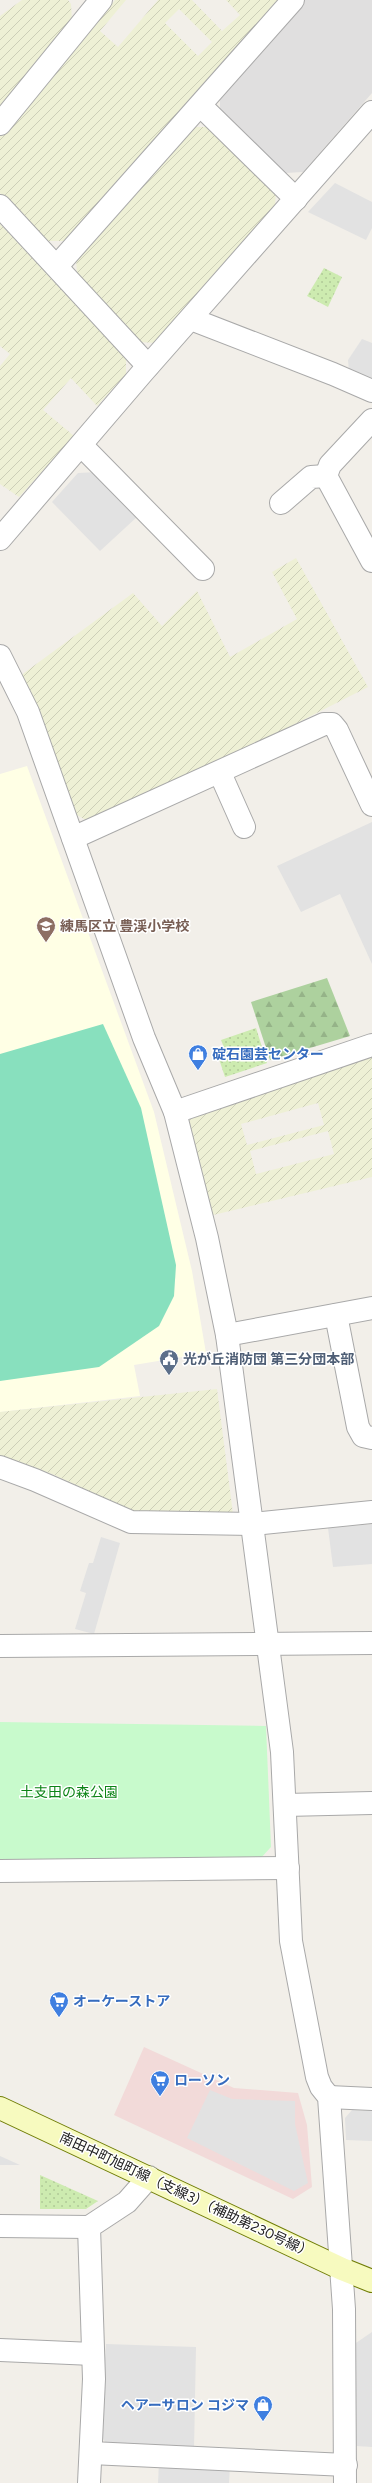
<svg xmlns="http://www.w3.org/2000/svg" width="372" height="2483" font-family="Figtree,'Noto Sans JP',sans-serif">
  <defs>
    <pattern id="farmland-furrows" width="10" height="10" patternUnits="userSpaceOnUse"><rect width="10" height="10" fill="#eef0d5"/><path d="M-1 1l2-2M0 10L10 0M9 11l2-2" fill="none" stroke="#ccceb7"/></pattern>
    <pattern id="forest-firs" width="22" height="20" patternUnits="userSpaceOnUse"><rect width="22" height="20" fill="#add19e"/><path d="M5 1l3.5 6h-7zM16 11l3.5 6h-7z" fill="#95b388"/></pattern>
    <pattern id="garden-dots" width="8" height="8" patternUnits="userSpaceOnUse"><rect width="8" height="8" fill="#cdebb0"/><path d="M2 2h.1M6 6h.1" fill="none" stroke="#b0c997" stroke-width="1.8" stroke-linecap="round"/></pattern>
  </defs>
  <rect width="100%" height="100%" fill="#f2efe9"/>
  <path fill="#e0dfdf" d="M304 0H372V93L303 172 285 173 220 110V94Z"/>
  <path fill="#f2dad9" d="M144 2047 234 2088 298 2093 307 2125 312 2187 293 2199 114 2115Z"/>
  <path fill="#ffffe5" d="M27 766 154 1112 192 1271 206 1353 134 1365 140 1396 0 1412V774Z"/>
  <g fill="url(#farmland-furrows)" fill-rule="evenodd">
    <path d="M22 0H68L71 4 72 21 0 106V16Z"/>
    <path d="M115 0H126L100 31 118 47 158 0H192L222 31 240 15 226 0H278L64 241H44L0 193V134ZM179 9 212 42 198 56 165 23Z"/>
    <path d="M192 127H211L276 190 275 208 158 343 138 342 77 274 76 257Z"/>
    <path d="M0 224 126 357V374L97 406 71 378 43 410 74 436 19 497 0 484V366L10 354 0 346Z"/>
    <path d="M296 558 368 687 224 760 88 821 73 813 20 676 133 593 162 626 197 591 230 657 297 619 272 572Z"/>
    <path d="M372 1055V1177L209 1216 185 1127 193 1115ZM318 1103 324 1125 247 1145 241 1124ZM328 1131 334 1154 256 1174 250 1151Z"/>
    <path d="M217 1389 233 1514 132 1511 52 1474 0 1457V1412Z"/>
  </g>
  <path fill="url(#forest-firs)" d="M327 978 350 1036 270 1060 251 1002Z"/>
  <path fill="#c8facc" d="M0 1722 266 1726 271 1847 259 1860 0 1861Z"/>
  <g fill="url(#garden-dots)">
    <path d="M324 268 342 277 328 307 307 296Z"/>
    <path d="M256 1028 267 1063 225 1077 217 1053 225 1050 221 1040Z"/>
    <path d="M40 2175 98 2201 86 2209H40Z"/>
  </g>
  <path fill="#88e0be" d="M103 1024 141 1108 176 1265 174 1296 159 1326 99 1367 0 1381V1054Z"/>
  <g fill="#e2e2e2">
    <path d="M335 183 372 202V228L366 240 308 212Z"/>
    <path d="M362 339 372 343V379L349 371 348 360Z"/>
    <path d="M98 472 138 516 100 551 52 502 78 473Z"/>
    <path d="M372 822V964L340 894 301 912 277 866Z"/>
    <path d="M372 1524V1564L333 1567 328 1528Z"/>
    <path d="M101 1537 120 1543 94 1634 75 1629 86 1593 80 1591 89 1563H93Z"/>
    <path d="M210 2090 232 2099 295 2101V2124L308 2183 294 2191 187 2138Z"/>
    <path d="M352 2110 372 2111V2141L346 2140 345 2118Z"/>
    <path d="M0 2156 20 2165H0Z"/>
    <path d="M372 2332V2447L356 2446 353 2345Z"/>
    <path d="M106 2344 196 2347 194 2450 109 2447 100 2435Z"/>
    <path d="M159 2462 230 2465 229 2483H158Z"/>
  </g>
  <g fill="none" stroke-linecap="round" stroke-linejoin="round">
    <g stroke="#a9a9a9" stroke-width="24">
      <g id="street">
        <path d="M201 106 296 199"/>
        <path d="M0 124 101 0"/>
        <path d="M0 206 148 366"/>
        <path d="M57 266 293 0"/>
        <path d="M191 319 333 374 372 391"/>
        <path d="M372 420 330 465 326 476 372 561"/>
        <path d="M81 445 203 569"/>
        <path d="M281 503 311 477 326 476"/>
        <path d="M0 539 143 372 372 112"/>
        <path d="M0 656 28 712 144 1038 175 1112 207 1238 227 1335 282 1752 291 1941 317 2077 321 2087 329 2097 344 2309 345 2483"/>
        <path d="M220 773 244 827"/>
        <path d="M73 838 324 724H332L337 730 372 805"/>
        <path d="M175 1112 372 1045"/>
        <path d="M336 1315 358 1427 363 1436 372 1438"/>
        <path d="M227 1335 372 1308"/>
        <path d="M0 1467 35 1480 131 1522 253 1524 372 1512"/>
        <path d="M0 1646 372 1643"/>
        <path d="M285 1805 372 1803"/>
        <path d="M0 1871 288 1868"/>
        <path d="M329 2097 372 2099"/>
        <path d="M0 2226 89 2227"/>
        <path d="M0 2350 93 2354"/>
        <path d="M91 2453 346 2465"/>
        <path d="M89 2483 94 2379 89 2227 127 2202 149 2177"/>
      </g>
    </g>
    <g stroke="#707d05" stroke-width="24">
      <path id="secondary" d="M0 2108 342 2269 372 2281"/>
    </g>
    <use href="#street" stroke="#fff" stroke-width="22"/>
    <use href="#secondary" stroke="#f7fabf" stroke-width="22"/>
  </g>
  <defs>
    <g id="school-pin" transform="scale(1)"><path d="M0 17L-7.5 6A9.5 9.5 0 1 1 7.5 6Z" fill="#8d6e63" stroke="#fff"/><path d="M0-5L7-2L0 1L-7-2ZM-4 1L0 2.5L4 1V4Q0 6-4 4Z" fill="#fff"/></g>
    <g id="shop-pin" transform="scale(1)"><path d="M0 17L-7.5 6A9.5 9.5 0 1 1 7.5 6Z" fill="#3f7fe0" stroke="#fff"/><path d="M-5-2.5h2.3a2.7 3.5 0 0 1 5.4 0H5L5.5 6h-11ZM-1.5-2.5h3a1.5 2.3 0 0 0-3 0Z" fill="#fff"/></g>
    <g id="civic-pin" transform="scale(1)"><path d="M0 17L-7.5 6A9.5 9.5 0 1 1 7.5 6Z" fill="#5c6f8a" stroke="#fff"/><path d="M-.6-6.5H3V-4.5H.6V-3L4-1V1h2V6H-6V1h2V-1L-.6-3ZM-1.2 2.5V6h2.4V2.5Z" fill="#fff"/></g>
    <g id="supermarket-pin" transform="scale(1)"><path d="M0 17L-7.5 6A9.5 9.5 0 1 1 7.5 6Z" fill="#3f7fe0" stroke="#fff"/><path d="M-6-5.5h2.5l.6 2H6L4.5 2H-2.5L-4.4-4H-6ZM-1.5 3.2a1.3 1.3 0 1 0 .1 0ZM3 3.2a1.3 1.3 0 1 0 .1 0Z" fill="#fff"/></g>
  </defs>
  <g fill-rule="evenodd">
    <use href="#school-pin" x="46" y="926"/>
    <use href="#shop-pin" x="198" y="1054"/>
    <use href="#civic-pin" x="169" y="1359"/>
    <use href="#supermarket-pin" x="59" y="2001"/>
    <use href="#supermarket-pin" x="160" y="2080"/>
    <use href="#shop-pin" x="263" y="2405"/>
  </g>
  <g text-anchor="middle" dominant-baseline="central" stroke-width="3" stroke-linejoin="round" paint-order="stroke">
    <g font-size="14" font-weight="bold" fill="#785e54" stroke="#fff" text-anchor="start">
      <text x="60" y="926">練馬区立 豊渓小学校</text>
    </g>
    <g font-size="14" font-weight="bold" fill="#366cbe" stroke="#fff" text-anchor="start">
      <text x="212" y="1054">碇石園芸センター</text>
      <text x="73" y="2001">オーケーストア</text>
      <text x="174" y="2080">ローソン</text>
      <text x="249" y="2405" text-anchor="end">ヘアーサロン コジマ</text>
    </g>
    <g font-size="14" font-weight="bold" fill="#4e5e75" stroke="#fff" text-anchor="start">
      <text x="183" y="1359">光が丘消防団 第三分団本部</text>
    </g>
    <g font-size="14" fill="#0c8416" stroke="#fff">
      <text x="69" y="1792">土支田の森公園</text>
    </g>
    <g font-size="14" fill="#222" stroke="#fff">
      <text transform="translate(186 2195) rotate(25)">南田中町旭町線（支線3）（補助第230号線）</text>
    </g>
  </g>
</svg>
